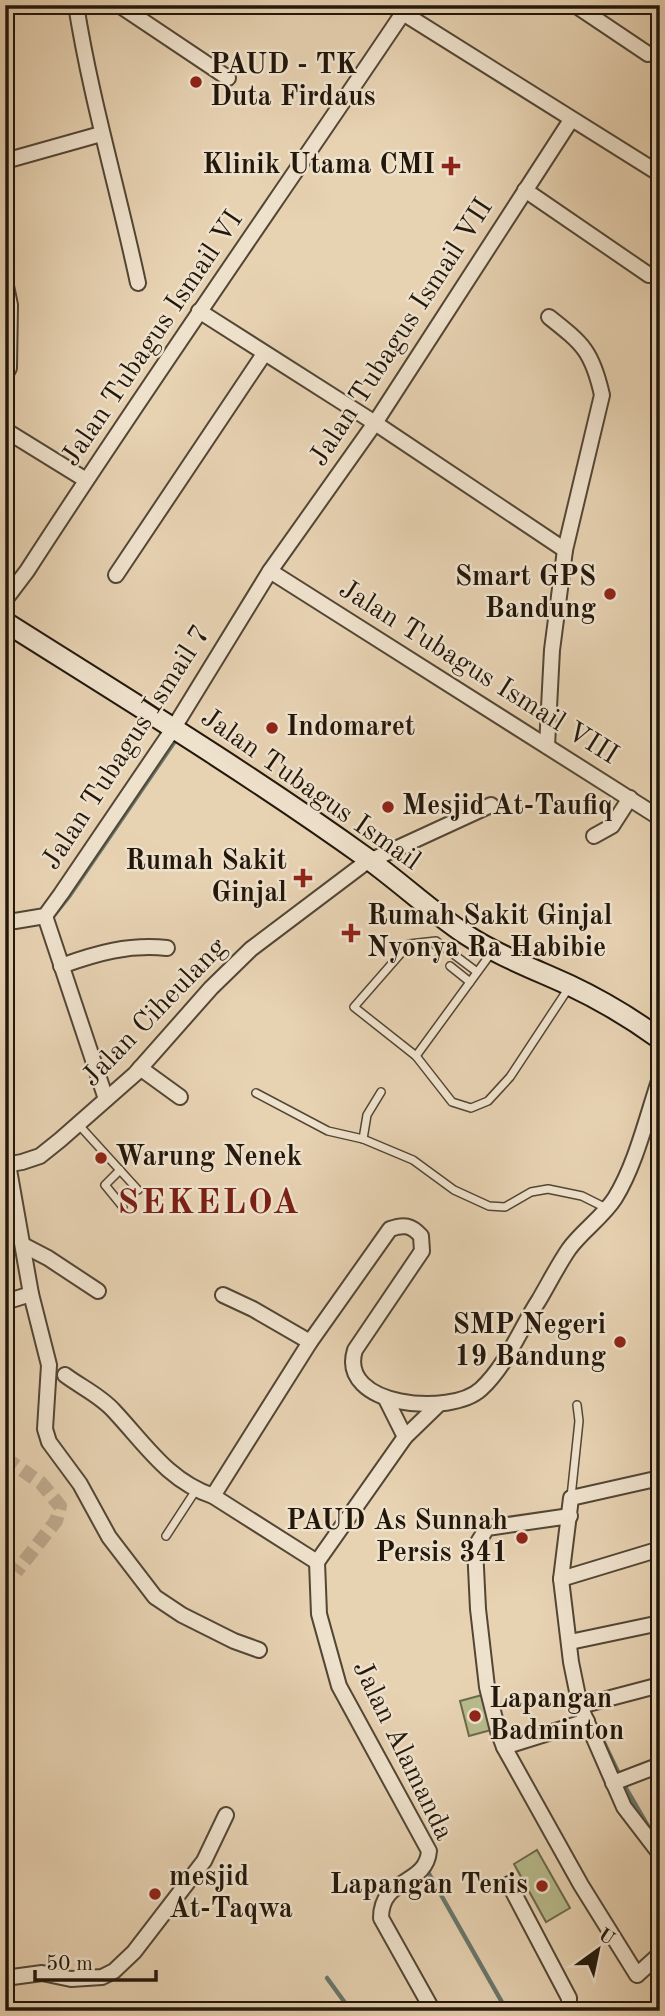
<svg xmlns="http://www.w3.org/2000/svg" width="665" height="2016" font-family="'Old Standard TT',serif">
  <rect width="100%" height="100%" fill="#e7d2b2"/>
  <filter id="stains"><feTurbulence type="fractalNoise" baseFrequency=".00286" numOctaves="4"/><feColorMatrix values="0 0 0 0 .2 0 0 0 0 .09 0 0 0 0 .02 0 0 0 .5 -.17"/></filter>
  <radialGradient id="worn" r=".72"><stop offset=".6" stop-color="#630" stop-opacity="0"/><stop offset="1" stop-color="#630" stop-opacity=".3"/></radialGradient>
  <g fill="#b7bb8c" stroke="#6c694c" stroke-width="2">
    <path d="M482 1695 491 1730 469 1736 460 1701Z"/>
    <path d="M537 1850 570 1908 546 1922 514 1864Z"/>
  </g>
  <g fill="none" stroke-linecap="round" stroke-linejoin="round">
    <g stroke="#68776d" stroke-width="4.5">
      <path d="M50 920 70 895 175 741"/>
      <path d="M595 1724 619 1774"/>
      <path d="M624 1785 649 1828"/>
      <path d="M428 1872 507 2011"/>
      <path d="M327 1978 351 2011"/>
    </g>
    <path stroke="#c0ad91" stroke-width="14" stroke-dasharray="14 7" stroke-linecap="butt" d="M5 1458 41 1483 60 1506 56 1521 16 1572"/>
    <g stroke="#534635" stroke-width="10">
      <g id="lane">
        <path d="M418 944 432 953"/>
        <path d="M450 966 470 982"/>
        <path d="M477 972 436 941 409 944 354 1007 416 1056 452 1102 471 1108 488 1101 510 1077 570 986"/>
        <path d="M416 1056 492 952"/>
        <path d="M256 1093 328 1131 363 1139 413 1160 454 1190 489 1206 505 1207 531 1192 548 1189 582 1196 606 1208"/>
        <path d="M78 1124 138 1190"/>
        <path d="M363 1139 367 1115 381 1092"/>
        <path d="M120 1170 105 1185 123 1207"/>
        <path d="M571 1497 579 1421 577 1405"/>
        <path d="M166 1536 196 1490"/>
      </g>
    </g>
    <g stroke="#534635" stroke-width="18">
      <g id="street">
        <path d="M76 5C91 100 118 189 138 283"/>
        <path d="M119 5 228 78"/>
        <path d="M575 5 648 54"/>
        <path d="M403 13 660 174"/>
        <path d="M5 161 101 134"/>
        <path d="M525 190 649 275"/>
        <path d="M5 281 10 305 9 368 5 375"/>
        <path d="M199 311 375 423 565 550"/>
        <path d="M5 430 86 480"/>
        <path d="M270 571 660 818"/>
        <path d="M116 575 264 354"/>
        <path d="M5 600 27 571C149 382 278 199 403 13L391 5"/>
        <path d="M547 746 552 650 565 550 602 395C592 351 583 344 549 317"/>
        <path d="M594 836 612 826 630 798"/>
        <path d="M45 916 106 1099"/>
        <path d="M5 920 15 921 45 916 61 894 173 729 270 571 375 423 571 120"/>
        <path d="M61 966C97 953 129 944 167 948"/>
        <path d="M140 1068 180 1097"/>
        <path d="M8 1164 31 1294 49 1365 45 1429 49 1442 80 1484 109 1537 155 1597 182 1615 234 1641 259 1650"/>
        <path d="M5 1165 22 1162 40 1156 60 1140 135 1074 211 988 251 949 365 863 491 805"/>
        <path d="M23 1245 48 1258 98 1291"/>
        <path d="M223 1295 253 1309 310 1342"/>
        <path d="M5 1302 31 1294"/>
        <path d="M65 1375C81 1387 101 1396 114 1411 145 1444 168 1481 213 1496L317 1562"/>
        <path d="M386 1399 405 1437"/>
        <path d="M660 1478 571 1498 561 1579 571 1662 580 1706 624 1807 660 1854"/>
        <path d="M213 1496 310 1342 390 1229C404 1224 411 1225 421 1236L422 1251 355 1350C337 1407 451 1417 481 1389 507 1365 520 1329 539 1300 549 1283 558 1265 569 1249 582 1231 603 1217 615 1198 636 1164 647 1116 660 1078"/>
        <path d="M570 1516 487 1528 475 1547 478 1609 487 1687 498 1731 504 1747 581 1885 637 1975 660 1954"/>
        <path d="M317 1562 319 1614 339 1686 429 1851C426 1886 381 1877 381 1918L433 2011"/>
        <path d="M317 1562 405 1437 438 1405"/>
        <path d="M561 1579 660 1549"/>
        <path d="M570 1642 660 1623"/>
        <path d="M580 1706 660 1685"/>
        <path d="M504 1747 587 1721"/>
        <path d="M613 1783 660 1765"/>
        <path d="M509 1884 569 1998V2004L563 2011"/>
        <path d="M5 1978 42 1973 71 1979 102 1977 114 1971 134 1952 204 1861 226 1815"/>
      </g>
    </g>
    <g stroke="#22170b" stroke-width="23">
      <path id="secondary" d="M5 622C127 699 251 775 368 859 401 883 431 911 465 934 497 955 534 969 569 985 601 1000 631 1018 660 1039"/>
    </g>
    <use href="#lane" stroke="#efe2cd" stroke-width="7"/>
    <use href="#street" stroke="#efe2cd" stroke-width="14"/>
    <use href="#secondary" stroke="#efe2cd" stroke-width="19"/>
  </g>
  <g fill="#8f2418" stroke="#efe2cd" stroke-width="2.5">
    <circle cx="196" cy="82" r="7"/>
    <path d="M447.5 155.5h7v7h7v7h-7v7h-7v-7h-7v-7h7z"/>
    <circle cx="610" cy="594" r="7"/>
    <circle cx="272" cy="728" r="7"/>
    <circle cx="388" cy="807" r="7"/>
    <path d="M299.5 867.5h7v7h7v7h-7v7h-7v-7h-7v-7h7z"/>
    <path d="M347.5 922.5h7v7h7v7h-7v7h-7v-7h-7v-7h7z"/>
    <circle cx="101" cy="1158" r="7"/>
    <circle cx="620" cy="1342" r="7"/>
    <circle cx="522" cy="1538" r="7"/>
    <circle cx="475" cy="1716" r="7"/>
    <circle cx="542" cy="1886" r="7"/>
    <circle cx="155" cy="1894" r="7"/>
  </g>
  <g text-anchor="middle" dominant-baseline="central" stroke-width="5" stroke-linejoin="round" paint-order="stroke">
    <g font-size="28" font-weight="bold" fill="#22170b" stroke="#efe2cd" text-anchor="start">
      <text x="210" y="66">PAUD - TK<tspan x="210" dy="32">Duta Firdaus</tspan></text>
      <text x="435" y="166" text-anchor="end">Klinik Utama CMI</text>
      <text x="596" y="578" text-anchor="end">Smart GPS<tspan x="596" dy="32">Bandung</tspan></text>
      <text x="286" y="728">Indomaret</text>
      <text x="402" y="807">Mesjid At-Taufiq</text>
      <text x="287" y="862" text-anchor="end">Rumah Sakit<tspan x="287" dy="32">Ginjal</tspan></text>
      <text x="367" y="917">Rumah Sakit Ginjal<tspan x="367" dy="32">Nyonya Ra Habibie</tspan></text>
      <text x="115" y="1158">Warung Nenek</text>
      <text x="606" y="1326" text-anchor="end">SMP Negeri<tspan x="606" dy="32">19 Bandung</tspan></text>
      <text x="508" y="1522" text-anchor="end">PAUD As Sunnah<tspan x="508" dy="32">Persis 341</tspan></text>
      <text x="489" y="1700">Lapangan<tspan x="489" dy="32">Badminton</tspan></text>
      <text x="169" y="1878">mesjid<tspan x="169" dy="32">At-Taqwa</tspan></text>
      <text x="528" y="1886" text-anchor="end">Lapangan Tenis</text>
    </g>
    <g font-size="28" fill="#22170b" stroke="#efe2cd">
      <text transform="translate(402 333) rotate(-57)">Jalan Tubagus Ismail VII</text>
      <text transform="translate(153 339) rotate(-56)">Jalan Tubagus Ismail VI</text>
      <text transform="translate(478 673) rotate(32)">Jalan Tubagus Ismail VIII</text>
      <text transform="translate(127 748) rotate(-57)">Jalan Tubagus Ismail 7</text>
      <text transform="translate(310 790) rotate(35)">Jalan Tubagus Ismail</text>
      <text transform="translate(155 1013) rotate(-46)">Jalan Ciheulang</text>
      <text transform="translate(402 1751) rotate(64)">Jalan Alamanda</text>
    </g>
    <g font-size="35" font-weight="bold" letter-spacing="2" fill="#7a1f14" stroke="#efe2cd">
      <text x="209" y="1203">SEKELOA</text>
    </g>
  </g>
  <rect width="665" height="2016" fill="none" stroke="#e7d2b2" stroke-width="28"/>
  <rect x="7" y="7" width="651" height="2002" fill="none" stroke="#22170b" stroke-width="3.5"/>
  <rect x="14" y="14" width="637" height="1988" fill="none" stroke="#22170b" stroke-width="2"/>
  <g transform="translate(598 1950) rotate(33)" stroke="#efe2cd" stroke-width="5" paint-order="stroke">
  <path d="M0-5L12 26L0 18L-12 26Z" fill="#22170b"/>
  <text y="-10" font-size="19" font-weight="bold" text-anchor="middle" fill="#22170b">U</text>
  </g>
  <path d="M35 1970v10h121v-10" fill="none" stroke="#22170b" stroke-width="3.5"/>
  <text x="46" y="1970" font-size="21" fill="#22170b" stroke="#efe2cd" stroke-width="5" paint-order="stroke">50 m</text>
  <rect width="100%" height="100%" filter="url(#stains)"/>
  <rect width="100%" height="100%" fill="url(#worn)"/>
</svg>
